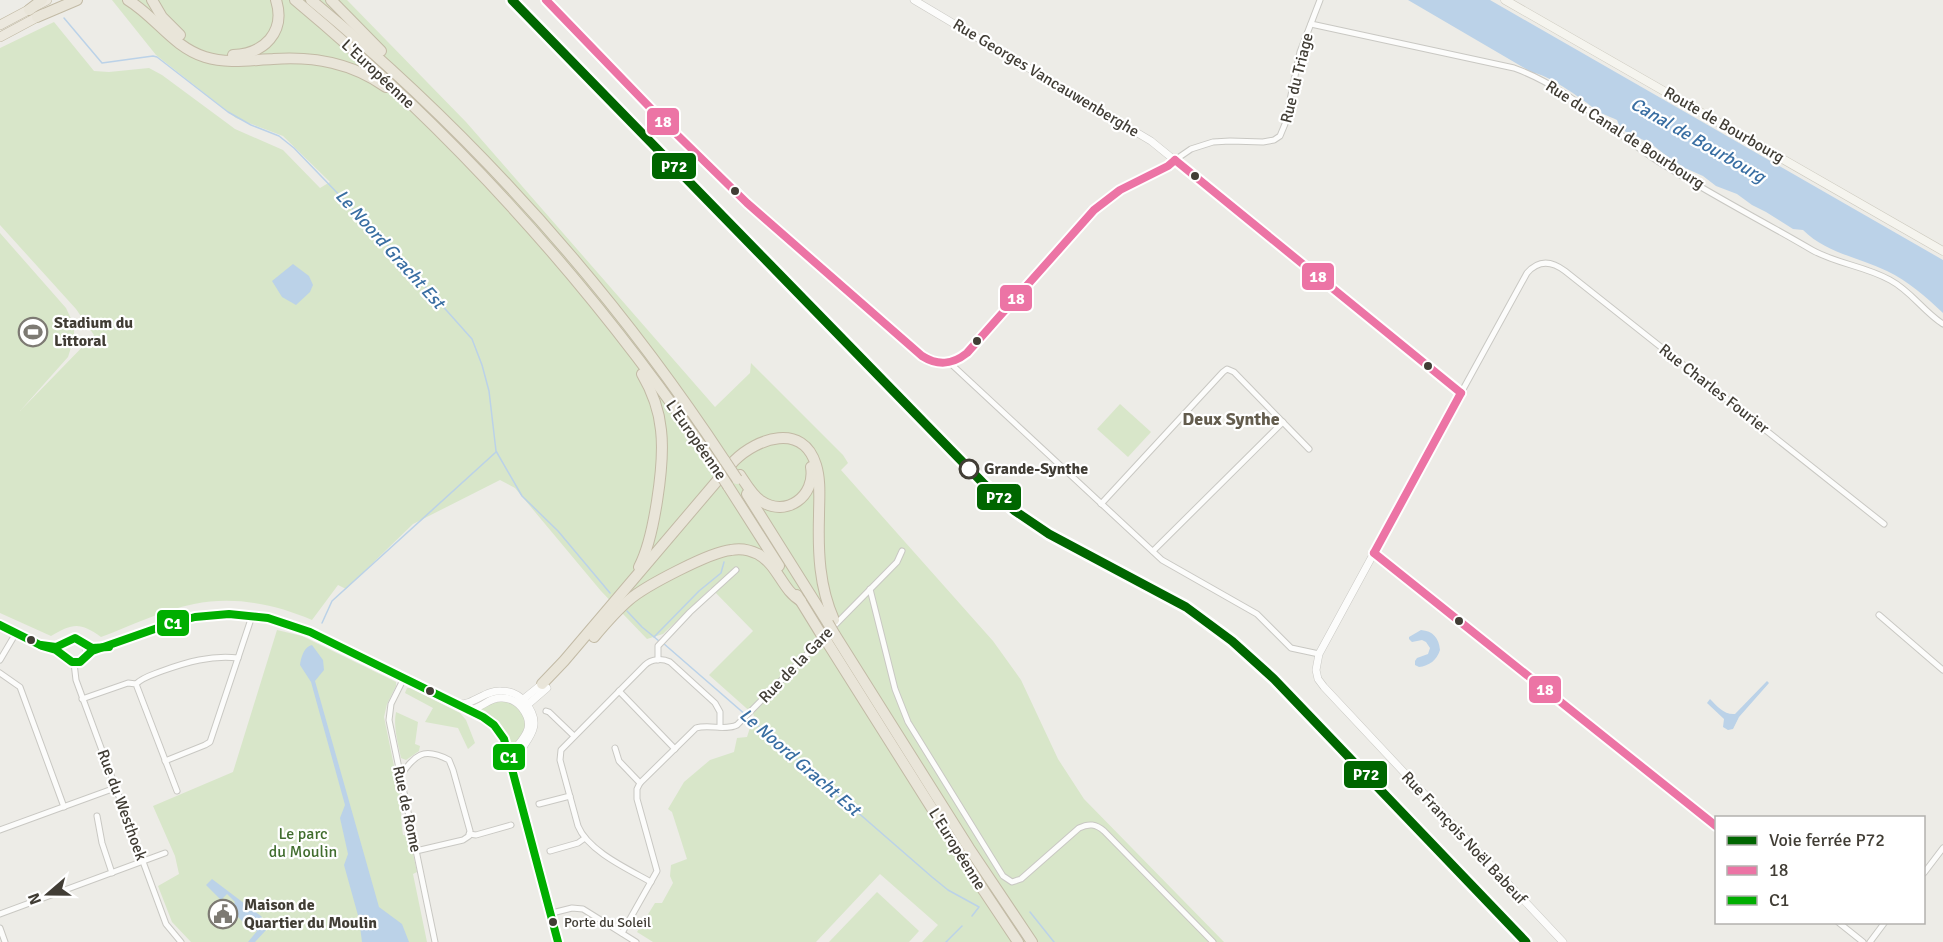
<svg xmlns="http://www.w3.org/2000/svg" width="1943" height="942" font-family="Signika,sans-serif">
  <rect width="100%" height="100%" fill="#edece7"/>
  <g fill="#d8e6c9">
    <path d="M112 0H347L466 122 715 407 750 373 751 363 843 455 848 463 841 470 993 641 1021 680 1058 759 1084 799 1224 942H922L938 925 880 874 816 942H653L637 932 655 903H662L673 883 670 876 671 865 687 859 672 812 668 809 684 782 710 760 734 752 737 738 747 737 754 715 709 675 753 631 711 588 663 634 647 639 601 591 515 488 500 480 413 524 346 589 338 585 312 620C275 604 234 596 194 604 162 610 131 626 101 637 80 622 73 623 51 636L0 613V233L66 308 74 325V338L68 357 20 411 94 335 76 309 0 225V48L54 22 94 71 109 72 149 68 162 75 235 129 283 150 320 188 330 182 283 136 236 118 156 55Z"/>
    <path d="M1120 404 1151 432 1128 457 1097 429Z"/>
    <path d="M277 630 302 636 396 682V686L387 704 384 717 401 800C401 812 401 823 403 835H409L417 872 413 874 427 942H191L172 922 158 886 179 874 175 856 153 806 233 772Z"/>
    <path d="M407 688H410L460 713 466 720 475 743 468 749 458 728 425 722 433 708 405 693Z"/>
    <path d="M503 700 517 705 525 718 526 732 511 750 500 727 478 710 486 704Z"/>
    <path d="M396 712 418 722 415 744 420 746 419 751 406 760 401 758C398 743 393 726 396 712Z"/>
    <path d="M877 892 919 931 909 942H829Z"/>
  </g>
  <g fill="#bbd2e8">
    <path d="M1408 0H1490L1943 260V313C1926 297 1908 281 1887 271 1858 257 1826 253 1803 230L1793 229 1766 212 1752 205 1737 194 1716 186 1703 176 1685 168 1668 157 1650 143 1626 132 1619 125 1617 120C1609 116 1598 113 1592 107 1583 99 1543 72 1533 73Z"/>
    <path d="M293 264 309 276 313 285 310 292 296 305 282 297 272 281Z"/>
    <path d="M1421 630C1433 631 1439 638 1440 650 1437 660 1429 666 1419 667L1415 665V661L1417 658 1428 654 1430 648 1426 642 1422 640 1412 642 1409 639V637Z"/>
    <path d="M312 645 323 660 324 670 315 681 379 907 402 924 409 942H362L359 919 344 865 348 854 340 818 345 805 311 682 300 665C301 657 304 647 312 645Z"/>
    <path d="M1767 681 1769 683 1739 717 1733 729 1728 730 1723 727 1724 719 1707 703 1710 699C1717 706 1724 715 1735 714Z"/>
    <path d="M212 879 261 916 268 928 255 942H248L257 931 254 928 259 922 255 919 247 926 230 909 235 902 227 894 221 900 206 885Z"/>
  </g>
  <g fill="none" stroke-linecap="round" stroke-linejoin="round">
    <g stroke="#bbd2e8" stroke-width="1.5">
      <path d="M64 18 102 63 153 56 157 57 228 112 251 125 279 136 294 148 397 255 472 339 482 365 489 391 496 451 522 496 558 531 610 593"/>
      <path d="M627 611 642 627 659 641"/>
      <path d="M322 623 332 601 496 452"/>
      <path d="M654 637 699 591 721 573 724 562"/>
      <path d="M663 643 932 877 948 890 979 907 972 916"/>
      <path d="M1030 912 1054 942"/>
      <path d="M946 942 962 926"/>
    </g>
    <g stroke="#c9c8c3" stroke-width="7">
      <g id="minor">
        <path d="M1311 24 1514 68C1567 87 1607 127 1653 158 1704 191 1759 219 1812 250 1837 264 1865 266 1890 280 1911 291 1923 311 1943 324"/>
        <path d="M1175 160 1191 149 1213 142 1230 141 1263 142 1274 140 1280 136 1285 124 1300 52 1320 0"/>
        <path d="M950 363 1162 560 1257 614 1291 648 1319 654"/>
        <path d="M1461 393 1527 273C1539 259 1552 261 1565 271L1884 524"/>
        <path d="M1101 504 1223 372 1227 369 1234 372 1309 449"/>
        <path d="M1153 551 1283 422"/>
        <path d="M1374 553 1716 826"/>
        <path d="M870 589 895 689 908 722 1003 876 1012 882 1021 879 1079 828C1089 823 1096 824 1104 831L1213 942"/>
        <path d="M1879 615 1943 670"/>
        <path d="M834 626 897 562 902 551"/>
        <path d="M0 660 16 633"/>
        <path d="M658 660V646L690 612 736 570"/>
        <path d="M74 663 76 680 166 924 181 942"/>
        <path d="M0 673 20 687 64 807"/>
        <path d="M404 678 391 704 389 720 435 942"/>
        <path d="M136 684C143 677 152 675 162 671 187 662 211 655 238 658"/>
        <path d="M619 691 675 749"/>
        <path d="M82 699 128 683 136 684 177 791"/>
        <path d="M546 711 549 712 574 736"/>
        <path d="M615 748 619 761 640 783"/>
        <path d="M165 761 205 745 210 742 252 616"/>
        <path d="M400 776C415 756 422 746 449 760L453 770 470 831 469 836 463 840 416 851"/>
        <path d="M539 804 570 796"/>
        <path d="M97 816 102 843 112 873"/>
        <path d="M0 830 115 788"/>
        <path d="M469 834 476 835 511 825"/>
        <path d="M550 851 578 843 585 838"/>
        <path d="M1924 873 1943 848"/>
        <path d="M651 882C628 869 588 851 578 826L560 760 561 750 645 665C651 659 662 658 670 662L715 703 720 712V727"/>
        <path d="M552 913 572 908 583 909 636 942"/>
        <path d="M0 914 165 853"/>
        <path d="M1838 922 1863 942"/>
        <path d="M0 928 5 942"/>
        <path d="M622 933 657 871 637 799V789L640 783 696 728C709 724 725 731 737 725L824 637"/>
        <path d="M1870 942 1885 922"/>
      </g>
    </g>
    <g stroke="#c9c8c3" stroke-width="8">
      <g id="tertiary">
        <path d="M546 0 663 121 747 203 922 356C938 367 952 366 967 353L1094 210 1120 190 1168 166 1175 160"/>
        <path d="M914 0 1151 141 1461 393 1319 654 1316 670 1318 679 1324 687 1563 942"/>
        <path d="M0 625 42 646 56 650 72 662 82 660 87 652 84 643C75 635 71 640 63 645 58 647 52 647 48 647"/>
        <path d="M86 655C99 647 116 644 130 639 194 614 238 604 305 630L467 710C481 710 488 697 502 698 510 698 517 702 522 708 542 734 510 744 509 763L557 933 558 942"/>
        <path d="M521 701 542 684"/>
        <path d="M457 704C475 705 484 690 501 691 510 691 519 695 525 702 551 733 513 745 514 770"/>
        <path d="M525 707 547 688"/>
      </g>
    </g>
    <g stroke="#ccc9be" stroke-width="9">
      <path id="secondary" d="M1505 0 1943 251"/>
    </g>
    <g stroke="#c2baa5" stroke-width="10">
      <g id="trunk">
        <path d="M0 25 47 0"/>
        <path d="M0 37 43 14"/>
      </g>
    </g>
    <g stroke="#c2baa5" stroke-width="12">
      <g id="motorway">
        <path d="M128 0C156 17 173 47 205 57 228 64 250 60 273 59 315 56 352 63 386 87"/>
        <path d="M152 0 162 17 180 35"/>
        <path d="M295 0C457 135 599 293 717 469"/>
        <path d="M311 0C471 132 611 288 725 461"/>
        <path d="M331 0 381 51"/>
        <path d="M29 10 42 0"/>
        <path d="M37 17 77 0"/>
        <path d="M233 55C264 54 286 32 276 0"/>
        <path d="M740 475C746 484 752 495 761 501 786 518 816 496 811 467"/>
        <path d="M728 486 779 566"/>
        <path d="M747 494 828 623"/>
        <path d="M639 567C654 539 665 463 661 430 659 410 652 391 642 374"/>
        <path d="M797 595 821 634"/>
        <path d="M835 635 969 848 1032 942"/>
        <path d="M594 637C605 624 616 611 629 600 645 586 710 552 731 550 740 548 750 550 758 554 778 565 782 590 801 601"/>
        <path d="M827 642 984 891 1018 942"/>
        <path d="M542 684 564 661 734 461C757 438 803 422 816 465 821 481 819 499 819 516 818 552 819 586 834 620"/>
      </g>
    </g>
    <use href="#minor" stroke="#fcfcfb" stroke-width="5"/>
    <use href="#tertiary" stroke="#fcfcfb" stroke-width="7"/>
    <use href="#secondary" stroke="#f5f4ee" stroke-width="8"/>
    <use href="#trunk" stroke="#ece8de" stroke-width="9"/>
    <use href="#motorway" stroke="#e9e5d9" stroke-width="10"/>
    <g stroke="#c2baa5" stroke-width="12" stroke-linecap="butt">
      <g id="motorway-bridge">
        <path d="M725 461 737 479"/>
        <path d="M717 469 728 486"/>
        <path d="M828 623 835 635"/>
        <path d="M821 634 827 642"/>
      </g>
    </g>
    <use href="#motorway-bridge" stroke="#e9e5d9" stroke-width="10"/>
    <g stroke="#fff" stroke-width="12">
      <g id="bus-1">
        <path d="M546 0 663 121 747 203 922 356C938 366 952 365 967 353L1094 210 1120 190 1168 166 1175 160"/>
        <path d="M1175 160 1461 393"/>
        <path d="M1374 553 1716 826"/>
        <path d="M1374 553 1461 393"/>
      </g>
    </g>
    <g stroke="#fff" stroke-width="12">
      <g id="bus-2">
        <path d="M0 625 42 646 56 650 72 662H80L92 651 169 624 195 617 229 614 268 618 310 632 483 717 494 725 504 739 558 942"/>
        <path d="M41 645 56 647 75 638 92 648 109 647"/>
      </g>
    </g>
    <use href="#bus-1" stroke="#ec74a5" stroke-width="8"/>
    <use href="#bus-2" stroke="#00ae00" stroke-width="8"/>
    <g stroke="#fff" stroke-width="14">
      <path id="rail-1" d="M512 0 984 484 1015 511 1049 534 1186 607 1232 641 1274 679 1526 942"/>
    </g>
    <use href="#rail-1" stroke="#060" stroke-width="9"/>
  </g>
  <defs>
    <g id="stadium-ring" transform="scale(1.5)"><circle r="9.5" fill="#fff" stroke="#7d7a73" stroke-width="1.5"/><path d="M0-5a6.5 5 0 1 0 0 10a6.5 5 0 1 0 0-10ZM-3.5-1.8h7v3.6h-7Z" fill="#7d7a73"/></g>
    <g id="civic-ring" transform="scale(1.5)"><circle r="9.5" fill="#fff" stroke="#7d7a73" stroke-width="1.5"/><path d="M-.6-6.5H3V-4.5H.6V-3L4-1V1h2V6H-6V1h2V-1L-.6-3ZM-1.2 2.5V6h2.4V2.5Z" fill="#7d7a73"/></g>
  </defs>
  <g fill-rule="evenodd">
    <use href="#stadium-ring" x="33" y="332"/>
    <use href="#civic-ring" x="223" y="914"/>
  </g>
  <g fill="#413d35" stroke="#fff" stroke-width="2">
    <circle cx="1195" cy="176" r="5"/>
    <circle cx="735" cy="191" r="5"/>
    <circle cx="977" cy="341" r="5"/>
    <circle cx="1428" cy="366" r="5"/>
    <circle cx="1459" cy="621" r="5"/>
    <circle cx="31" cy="640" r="5"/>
    <circle cx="430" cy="691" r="5"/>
    <circle cx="553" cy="922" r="5"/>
  </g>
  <circle fill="#fff" stroke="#413d35" stroke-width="3" cx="969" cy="469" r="9"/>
  <g text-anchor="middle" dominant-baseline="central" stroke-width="4.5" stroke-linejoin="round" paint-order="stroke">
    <g font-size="14" fill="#413d35" stroke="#fff" text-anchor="start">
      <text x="564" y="922">Porte du Soleil</text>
    </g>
    <g font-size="16" fill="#413d35" stroke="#fff">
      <text transform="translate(378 74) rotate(43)">L'Européenne</text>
      <text transform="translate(1046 78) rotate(31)">Rue Georges Vancauwenberghe</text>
      <text transform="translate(1297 78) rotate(-76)">Rue du Triage</text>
      <text transform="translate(1724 125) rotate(30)">Route de Bourbourg</text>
      <text transform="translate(1625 135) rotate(33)">Rue du Canal de Bourbourg</text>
      <text transform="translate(1714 389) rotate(38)">Rue Charles Fourier</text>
      <text transform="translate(696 440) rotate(55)">L'Européenne</text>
      <text transform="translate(796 665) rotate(-46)">Rue de la Gare</text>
      <text transform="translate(122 805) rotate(70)">Rue du Westhoek</text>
      <text transform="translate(407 809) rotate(78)">Rue de Rome</text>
      <text transform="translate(1464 838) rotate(47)">Rue François Noël Babeuf</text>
      <text transform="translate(957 849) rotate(58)">L'Européenne</text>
    </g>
    <g font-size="16" font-weight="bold" fill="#413d35" stroke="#fff" text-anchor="start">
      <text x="54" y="323">Stadium du<tspan x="54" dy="18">Littoral</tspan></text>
      <text x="244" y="905">Maison de<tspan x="244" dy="18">Quartier du Moulin</tspan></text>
    </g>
    <g font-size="16" font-weight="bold" fill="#413d35" stroke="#fff" text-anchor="start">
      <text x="984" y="469">Grande-Synthe</text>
    </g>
    <g font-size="16" fill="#416d2e" stroke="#fff">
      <text x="303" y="834">Le parc<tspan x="303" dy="18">du Moulin</tspan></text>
    </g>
    <g font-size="18" font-style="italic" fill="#396ea2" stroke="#fff">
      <text transform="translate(1698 140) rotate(30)">Canal de Bourbourg</text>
      <text transform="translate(390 249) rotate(48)">Le Noord Gracht Est</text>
      <text transform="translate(800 762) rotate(41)">Le Noord Gracht Est</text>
    </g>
    <g font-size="18" font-weight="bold" fill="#635c4d" stroke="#fff">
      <text x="1231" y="419">Deux Synthe</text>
    </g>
  </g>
  <g stroke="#fff" stroke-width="2">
    <rect x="646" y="107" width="34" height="29" rx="6" fill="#ec74a5"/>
    <rect x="651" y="152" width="46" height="28" rx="6" fill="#060"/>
    <rect x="1301" y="262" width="34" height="29" rx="6" fill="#ec74a5"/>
    <rect x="999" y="284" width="34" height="28" rx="6" fill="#ec74a5"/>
    <rect x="976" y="483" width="46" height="28" rx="6" fill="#060"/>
    <rect x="156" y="609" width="34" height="28" rx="6" fill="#00ae00"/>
    <rect x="1528" y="675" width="34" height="29" rx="6" fill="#ec74a5"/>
    <rect x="492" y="743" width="34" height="28" rx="6" fill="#00ae00"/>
    <rect x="1343" y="760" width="45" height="29" rx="6" fill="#060"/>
  </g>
  <g font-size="16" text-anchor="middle" font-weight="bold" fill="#fff">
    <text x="663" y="127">18</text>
    <text x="674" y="172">P72</text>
    <text x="1318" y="282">18</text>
    <text x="1016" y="304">18</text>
    <text x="999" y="503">P72</text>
    <text x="173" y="629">C1</text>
    <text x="1545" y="695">18</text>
    <text x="509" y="763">C1</text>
    <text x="1366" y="780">P72</text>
  </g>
  <rect x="1715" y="816" width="210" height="108" fill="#ffffff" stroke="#b3b1ae" stroke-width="1.5"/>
  <rect x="1727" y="836" width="30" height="9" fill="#006600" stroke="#b3b1ae" stroke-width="1.5"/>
  <text x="1769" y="846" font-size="18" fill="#413d35">Voie ferrée P72</text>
  <rect x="1727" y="866" width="30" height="9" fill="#ec74a5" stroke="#b3b1ae" stroke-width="1.5"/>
  <text x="1769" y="876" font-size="18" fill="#413d35">18</text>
  <rect x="1727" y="896" width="30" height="9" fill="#00ae00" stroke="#b3b1ae" stroke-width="1.5"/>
  <text x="1769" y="906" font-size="18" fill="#413d35">C1</text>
  <g transform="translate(48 894) rotate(250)" stroke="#ffffff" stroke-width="4.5" paint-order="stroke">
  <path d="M0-4.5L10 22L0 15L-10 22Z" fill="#413d35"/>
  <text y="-9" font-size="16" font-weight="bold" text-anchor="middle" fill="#413d35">N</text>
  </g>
</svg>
